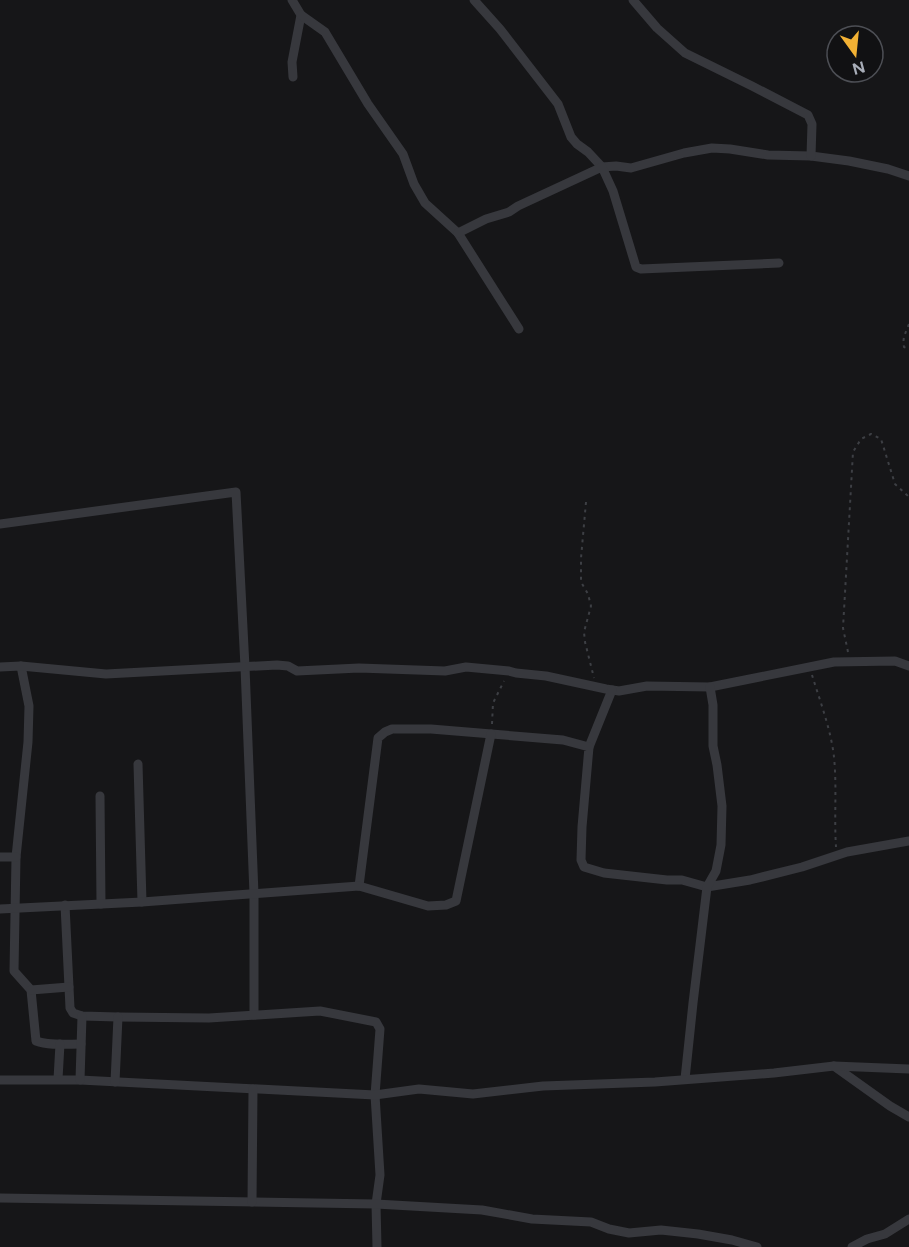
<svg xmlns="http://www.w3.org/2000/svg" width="909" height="1247" font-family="Figtree,sans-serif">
  <rect width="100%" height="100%" fill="#161618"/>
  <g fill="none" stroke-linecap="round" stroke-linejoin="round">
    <g stroke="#3d3f44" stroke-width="2" stroke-dasharray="3 4.5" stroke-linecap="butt">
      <path d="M909 324C906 332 902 338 904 347L909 349"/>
      <path d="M586 502 581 558V582L588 594 591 606 584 632 585 642 594 678"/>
      <path d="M848 652 843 628 853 452 861 439 871 434 881 439 895 484 909 497"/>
      <path d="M812 675C820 701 831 730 834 757 837 787 834 817 836 847"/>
      <path d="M492 724 493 703 504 681"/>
    </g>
    <g stroke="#37383d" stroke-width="9">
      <path d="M292 0 301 15 292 62 293 77"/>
      <path d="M474 0 500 29 558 104 571 137 577 144 588 152 602 167 616 166 631 168 684 153 712 148 730 149 768 155 811 156 849 161 888 169 909 176"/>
      <path d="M633 0 657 28 685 53 752 86 808 115 812 124 811 156"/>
      <path d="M301 15 325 32 368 104 403 154 414 184 425 203 458 233 519 329"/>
      <path d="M458 233 486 219 509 212 518 206 602 167 613 191 636 267 641 269 779 263"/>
      <path d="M0 524 236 492 245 667 254 894V1015"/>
      <path d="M21 666 29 706 28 742 16 857 14 971 31 990 36 1041C49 1046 67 1044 81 1044"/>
      <path d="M0 667 21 666 106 674 277 665 288 666 297 671 359 668 445 671 466 667 509 671 516 673 546 676 606 689 619 691 647 686 710 687 834 662 895 661 909 666"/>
      <path d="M589 747 612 690"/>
      <path d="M138 764 142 902"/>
      <path d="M100 796 101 904"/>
      <path d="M0 857H16"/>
      <path d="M359 886 378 738 385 732 392 729H431L563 740 589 747 582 827 581 860 584 867 604 873 667 880H682L707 887 750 880 802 867 847 852 909 841"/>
      <path d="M65 905 70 1008 73 1013 82 1016 118 1017 209 1018 320 1011 376 1022 380 1029 375 1095 380 1175 376 1204 377 1247"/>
      <path d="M0 909 142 902 359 886 428 906 446 905 456 901 491 734"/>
      <path d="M31 990 69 987"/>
      <path d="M834 1066 890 1106 909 1117"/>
      <path d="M58 1079 60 1044"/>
      <path d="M685 1079 693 1003 707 887 716 871 721 845 722 806 717 765 713 746V705L710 687"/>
      <path d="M0 1080H80L375 1095 419 1089 473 1094 543 1086 655 1082 774 1073 834 1066 909 1069"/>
      <path d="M80 1080 82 1016"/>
      <path d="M115 1082 118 1017"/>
      <path d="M0 1198 376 1204 482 1210 532 1219 591 1222 609 1229 629 1233 661 1230 698 1234 732 1240 757 1247"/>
      <path d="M252 1202 253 1089"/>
      <path d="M852 1247 867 1239 885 1234 909 1219"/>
    </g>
  </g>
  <g transform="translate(855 54) rotate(165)"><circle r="28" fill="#111113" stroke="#4d4f55" stroke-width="1.5"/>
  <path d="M0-4.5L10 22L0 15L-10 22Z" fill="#f2b134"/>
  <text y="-9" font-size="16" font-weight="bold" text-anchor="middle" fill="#a8adb8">N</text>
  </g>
</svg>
